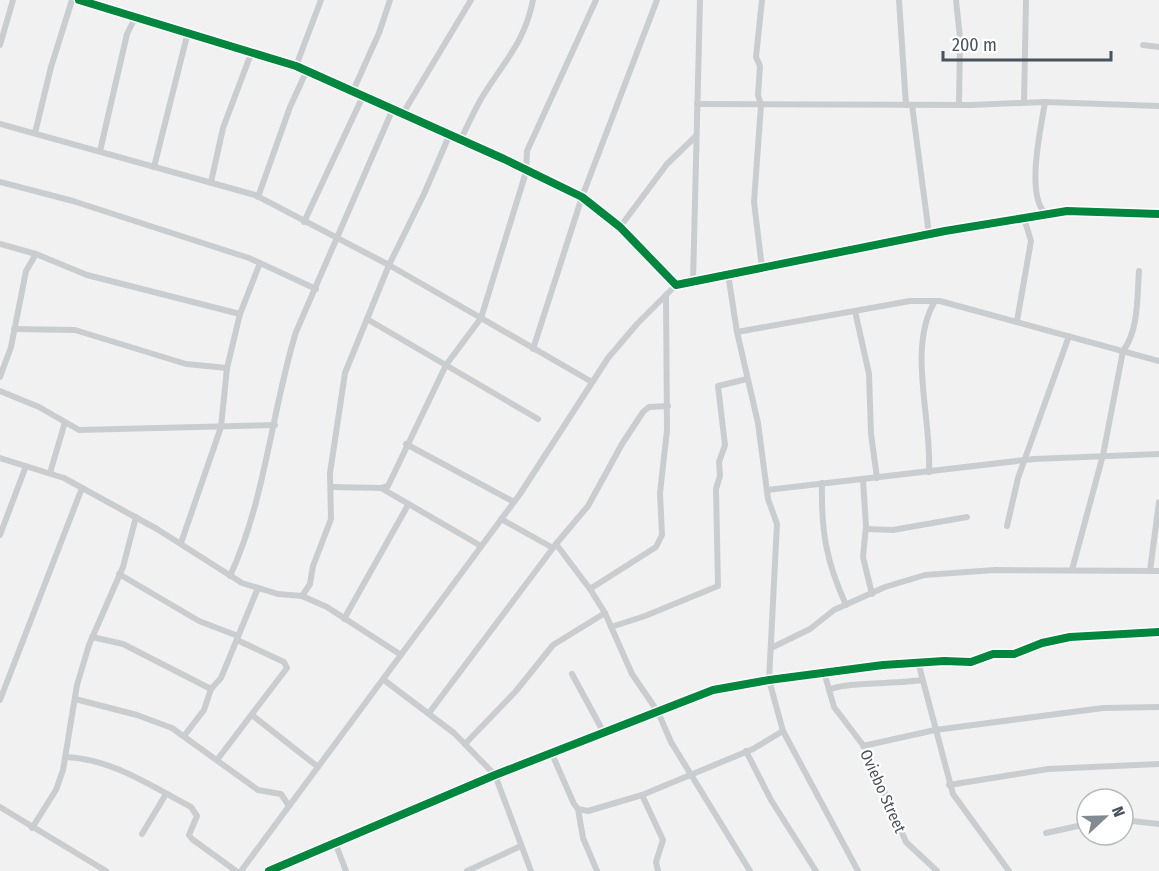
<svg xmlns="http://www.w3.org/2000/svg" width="1159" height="871" font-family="'Fira Sans Condensed',sans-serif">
  <rect width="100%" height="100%" fill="#f1f1f1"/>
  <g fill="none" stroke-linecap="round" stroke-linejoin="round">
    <g stroke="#cacdcf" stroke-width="6">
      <path d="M79 0 296 66 504 159 582 197 620 227 676 285 945 231 1067 211 1159 214"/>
      <path d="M762 0 756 57 760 66 758 95 761 105 754 202 762 268"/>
      <path d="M899 0 906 105"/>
      <path d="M956 0 960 38 959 105"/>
      <path d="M0 45 13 0"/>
      <path d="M1143 45 1159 47"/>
      <path d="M296 66 321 0"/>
      <path d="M353 91 379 33 390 0"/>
      <path d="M1024 102 1026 0"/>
      <path d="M1045 102C1041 128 1025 196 1046 214"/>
      <path d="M697 104 971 105 1045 102 1159 106"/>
      <path d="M912 105 929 234"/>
      <path d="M402 115 471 0"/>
      <path d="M0 124 255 195 389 265 592 382"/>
      <path d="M35 133 51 67 72 0"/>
      <path d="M460 141C467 127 473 113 481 99 503 62 524 45 533 0"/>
      <path d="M100 151 127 34 136 16"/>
      <path d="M154 167 188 32"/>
      <path d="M0 182 73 201 249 258 316 289"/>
      <path d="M211 182 223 128 252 51"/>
      <path d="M258 197 290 107 307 70"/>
      <path d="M304 222 363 96"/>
      <path d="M620 227 667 164 696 136"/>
      <path d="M0 244 36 254 87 275 240 314 227 368 221 427 181 543"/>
      <path d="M728 274 737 332 758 423 768 499 777 524 769 680 783 731 858 871"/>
      <path d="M693 282 700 0"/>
      <path d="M666 295 667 430 660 493 662 535 656 547 590 589 605 613 632 674 658 712 671 742 750 871"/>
      <path d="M855 311 869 374 871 434 877 478"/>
      <path d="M240 314 260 263"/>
      <path d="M367 319 538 419"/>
      <path d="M1017 321 1031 241 1024 218"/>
      <path d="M14 329 75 330 186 364 227 368"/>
      <path d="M737 332 910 301H940L1159 361"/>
      <path d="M533 349 582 197 657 0"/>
      <path d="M0 377 11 347 26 271 36 254"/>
      <path d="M0 391 39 407 79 430 275 425"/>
      <path d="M406 444 514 502"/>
      <path d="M0 458 64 478 157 529 242 583 278 594 302 596 327 607 401 655"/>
      <path d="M929 472C932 418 907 348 935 301"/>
      <path d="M50 473 65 422"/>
      <path d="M863 480 866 526 863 557 872 594"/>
      <path d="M822 483C821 531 826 561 846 605"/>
      <path d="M332 487 381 488 388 486 446 365 481 318 526 172 527 151 596 0"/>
      <path d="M381 488 481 546"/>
      <path d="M767 490 1034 459 1159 454"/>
      <path d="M501 519 553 548"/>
      <path d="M1007 526 1018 478 1069 336"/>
      <path d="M866 529 893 530 967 517"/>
      <path d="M0 535 26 466"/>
      <path d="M556 544 588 506 622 444 643 412 649 407 668 406"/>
      <path d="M1072 570 1103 455 1123 351C1139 330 1137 296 1139 271"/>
      <path d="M1150 571 1159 502"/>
      <path d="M119 574 199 621 238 636"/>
      <path d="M230 576C266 498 271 413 296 332L392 111"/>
      <path d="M302 596 310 584 313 566 331 519 330 473 345 373 389 265 424 194 449 136"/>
      <path d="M344 619 408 505"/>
      <path d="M611 627 645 616 718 586 716 489 720 476 719 462 725 445 718 386 747 379"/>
      <path d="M92 637 123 644 211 689"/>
      <path d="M771 648 810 629 834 610 885 587 925 575 995 570 1159 571"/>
      <path d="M918 662 953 794 1009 871"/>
      <path d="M824 672 834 707 866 749 906 842 937 871"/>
      <path d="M572 674 604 733"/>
      <path d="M384 680 454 733 495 775 531 871"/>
      <path d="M829 690C842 682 900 684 921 680"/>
      <path d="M75 699 137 715 172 728 258 790 281 794 289 806"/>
      <path d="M0 700 82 488"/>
      <path d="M429 713 556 544 590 589"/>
      <path d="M252 715 318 767"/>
      <path d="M184 736 204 710 211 689 221 678 258 588"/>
      <path d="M465 744 516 691 553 645 605 613"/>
      <path d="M863 746 935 730 1103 708 1159 707"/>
      <path d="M746 751 771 800 816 871"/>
      <path d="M552 754 574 804 578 809 588 811 642 795 753 749 783 731"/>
      <path d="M66 757C112 759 151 786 191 807L197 816 189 835 192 839 236 871"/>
      <path d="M217 760 287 668 284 662 237 640"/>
      <path d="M949 785 1048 769 1159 764"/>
      <path d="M642 795 663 840 656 862 658 871"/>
      <path d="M0 807 106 871"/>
      <path d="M578 809 583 838 597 871"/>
      <path d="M1123 820 1159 824"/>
      <path d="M32 828 56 790 63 770 77 685 89 645 123 567 136 517"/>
      <path d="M1046 833 1087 824"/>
      <path d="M142 834 166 794"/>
      <path d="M336 845 346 871"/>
      <path d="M241 871 520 494 608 358 637 324 676 285"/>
      <path d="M269 871 495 775 713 690 769 680 883 665 944 661 971 662 993 654H1014L1042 643 1070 637 1159 632"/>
      <path d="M467 871 521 846"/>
    </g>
    <g stroke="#fff" stroke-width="11">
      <g id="cycleway">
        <path d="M79 0 296 66 504 159 582 197 620 227 676 285 945 231 1067 211 1159 214"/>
        <path d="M269 871 495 775 713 690 769 680 883 665 944 661 971 662 993 654H1014L1042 643 1070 637 1159 632"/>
      </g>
    </g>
    <use href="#cycleway" stroke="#00873e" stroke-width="8"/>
  </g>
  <g text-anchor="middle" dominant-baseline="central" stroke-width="4.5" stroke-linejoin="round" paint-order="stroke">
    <g font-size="16" fill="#47545e" stroke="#fff">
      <text transform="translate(883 791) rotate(66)">Oviebo Street</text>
    </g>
  </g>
  <g transform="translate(1105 817) rotate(68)"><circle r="28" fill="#ffffff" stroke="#b5bbbf" stroke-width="1.5"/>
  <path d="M0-4.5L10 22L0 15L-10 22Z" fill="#828b91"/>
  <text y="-9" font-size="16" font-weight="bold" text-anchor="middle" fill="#47545e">N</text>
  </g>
  <path d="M943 51v9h168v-9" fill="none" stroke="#47545e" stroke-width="3"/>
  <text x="952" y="51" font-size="18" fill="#47545e" stroke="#ffffff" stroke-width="4.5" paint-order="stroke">200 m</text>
</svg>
